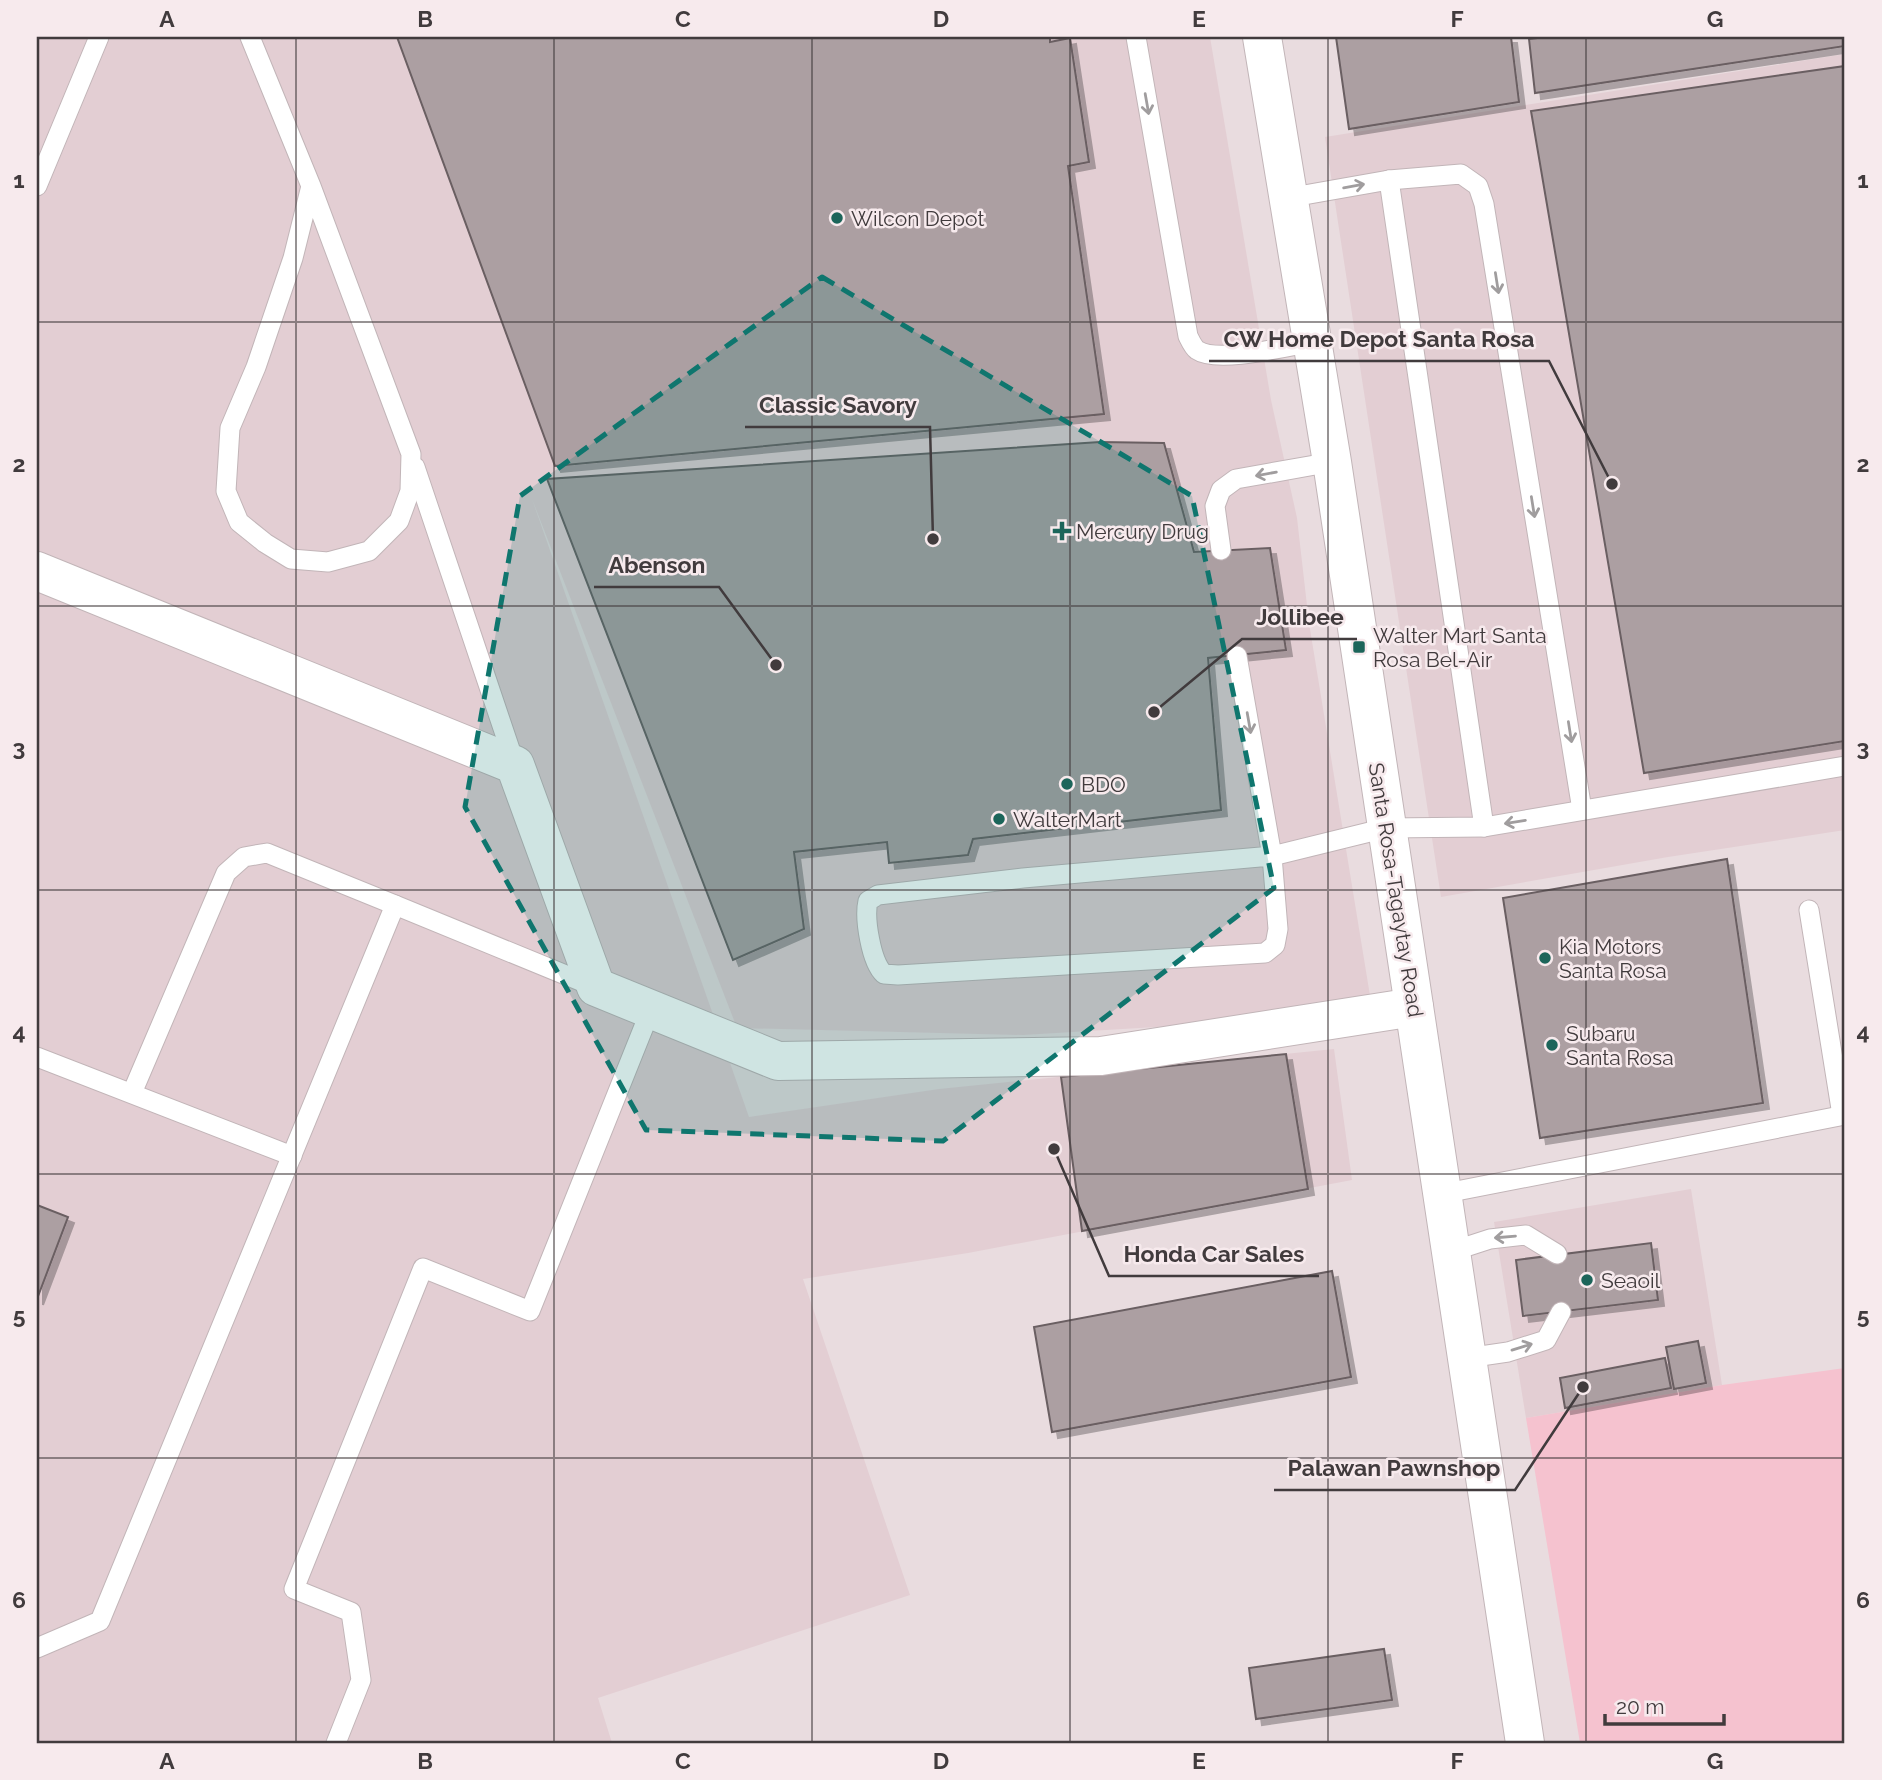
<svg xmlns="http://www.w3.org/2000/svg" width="1882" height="1780" font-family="Raleway,sans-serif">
  <defs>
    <filter id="shadow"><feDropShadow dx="6" dy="6" stdDeviation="0" flood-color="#0004"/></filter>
  </defs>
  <rect width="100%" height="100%" fill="#e9dcdf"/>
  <g fill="#e3ced3">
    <path d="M37 37H1210L1271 400 1297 518 1309 623 1373 1014 1023 1035 737 1028 532 499 749 1117 939 1089 1334 1049 1352 1180 968 1253 803 1279 910 1595 598 1698 612 1743H37Z"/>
    <path d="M1845 54V830L1668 857 1441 897 1325 137Z"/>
    <path d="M1691 1189 1722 1385 1526 1418 1494 1222Z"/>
  </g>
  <path fill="#f5c2cf" d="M1845 1368V1743H1580L1526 1418 1722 1385Z"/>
  <g fill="#ac9fa2" stroke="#6a5f62" stroke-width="2" filter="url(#shadow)">
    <path d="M397 37H1050V42L1070 38 1089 162 1068 166 1104 414 555 466Z"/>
    <path d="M1336 37H1511L1519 102 1349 129Z"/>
    <path d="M1546 37H1845V46L1535 93 1529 39Z"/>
    <path d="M1845 66V741L1644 773 1531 111Z"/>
    <path d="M1100 442 1164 443 1194 552 1270 548 1286 650 1208 658 1221 810 973 839 968 855 889 863 887 842 794 852 804 929 733 960 547 479Z"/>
    <path d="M1727 859 1763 1103 1540 1138 1503 898Z"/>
    <path d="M1286 1054 1308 1189 1082 1231 1061 1077Z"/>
    <path d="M37 1205 68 1217 37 1299Z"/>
    <path d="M1651 1243 1658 1300 1523 1316 1516 1260Z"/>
    <path d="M1332 1271 1351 1377 1052 1432 1034 1327Z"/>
    <path d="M1698 1341 1706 1383 1674 1389 1666 1347Z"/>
    <path d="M1665 1358 1671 1388 1565 1408 1560 1378Z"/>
    <path d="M1384 1649 1392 1700 1256 1719 1249 1668Z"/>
  </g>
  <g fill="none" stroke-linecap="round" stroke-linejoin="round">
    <g stroke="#c2b5b8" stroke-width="21">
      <g id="service">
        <path d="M250 37 311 186 411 454 410 491 399 521 369 551 328 562 291 559 265 543 239 522 226 491 230 428 256 367 293 258 311 186"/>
        <path d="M1136 37 1188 336C1190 340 1193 347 1197 350 1217 364 1288 346 1312 342"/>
        <path d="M1389 180 1484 827"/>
        <path d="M37 186 99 37"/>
        <path d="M1287 198 1389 180 1461 174 1478 186 1484 204 1582 810"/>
        <path d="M415 467 515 764"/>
        <path d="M1221 550 1215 506 1221 490 1236 479 1332 462"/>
        <path d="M1237 656 1272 856 1278 929 1275 945 1265 953 898 975 884 974C871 962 864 918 868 901L878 895 1023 878 1272 856 1386 828 1484 827 1845 766"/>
        <path d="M1809 910 1842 1115"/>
        <path d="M37 1057 292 1156"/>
        <path d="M132 1093 226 873 244 857 267 853 395 905"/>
        <path d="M1441 1194 1845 1115"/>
        <path d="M1450 1252 1490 1239 1526 1235 1557 1254"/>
        <path d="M1467 1358 1508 1352 1546 1340 1561 1312"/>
        <path d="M37 1648 100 1621 395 905 595 987"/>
        <path d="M336 1743 361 1680 351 1612 294 1589 423 1268 530 1311 651 1009"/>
      </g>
    </g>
    <g stroke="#c2b5b8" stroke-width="40">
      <path id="minor" d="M37 571 515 765 596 987 778 1061 1101 1056 1414 1007"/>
    </g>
    <g stroke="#c2b5b8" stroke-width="40">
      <path id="primary" d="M1262 37 1332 462 1525 1743"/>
    </g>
    <use href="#service" stroke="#fff" stroke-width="19"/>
    <use href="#minor" stroke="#fff" stroke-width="38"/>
    <use href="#primary" stroke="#fff" stroke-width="38"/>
  </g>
  <defs><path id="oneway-shaft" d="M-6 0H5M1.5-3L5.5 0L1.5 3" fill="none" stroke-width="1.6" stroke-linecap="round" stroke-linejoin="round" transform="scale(1.75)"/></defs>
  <g stroke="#a09d9e">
    <use href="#oneway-shaft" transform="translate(1147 104) rotate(80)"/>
    <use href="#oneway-shaft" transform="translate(1354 186) rotate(-10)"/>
    <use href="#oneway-shaft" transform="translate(1497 283) rotate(81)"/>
    <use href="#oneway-shaft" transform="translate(1266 474) rotate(170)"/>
    <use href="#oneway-shaft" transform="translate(1533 507) rotate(81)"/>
    <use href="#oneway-shaft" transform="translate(1249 723) rotate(80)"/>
    <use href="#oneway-shaft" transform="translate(1570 732) rotate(81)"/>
    <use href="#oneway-shaft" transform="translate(1515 822) rotate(171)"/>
    <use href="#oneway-shaft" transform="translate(1505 1237) rotate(175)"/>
    <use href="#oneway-shaft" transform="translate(1522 1347) rotate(-17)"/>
  </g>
  <path fill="#0f766e" fill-opacity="0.2" stroke="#0f766e" stroke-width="5" stroke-dasharray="14 9" stroke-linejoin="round" d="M822 277 1192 496 1274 888 943 1141 646 1130 465 807 520 496Z"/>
  <path fill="none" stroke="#413b3d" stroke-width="2" stroke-opacity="0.55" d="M296 37V1743M554 37V1743M812 37V1743M1070 37V1743M1328 37V1743M1586 37V1743M37 322H1845M37 606H1845M37 890H1845M37 1174H1845M37 1458H1845"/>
  <g fill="#1c655a" stroke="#f7eaed" stroke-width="2.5">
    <circle cx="837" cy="218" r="7"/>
    <path d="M1058.5 520.5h7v7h7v7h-7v7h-7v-7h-7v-7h7z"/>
    <rect x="1352" y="640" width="14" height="14" rx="3.5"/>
    <circle cx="1067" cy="784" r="7"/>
    <circle cx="999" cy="819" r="7"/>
    <circle cx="1545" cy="958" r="7"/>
    <circle cx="1552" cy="1045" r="7"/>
    <circle cx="1587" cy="1280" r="7"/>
  </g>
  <g text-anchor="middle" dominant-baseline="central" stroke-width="5" stroke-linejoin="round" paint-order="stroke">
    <g font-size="21" fill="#413b3d" stroke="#f7eaed" text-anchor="start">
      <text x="851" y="218">Wilcon Depot</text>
      <text x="1076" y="531">Mercury Drug</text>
      <text x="1373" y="635">Walter Mart Santa<tspan x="1373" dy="24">Rosa Bel-Air</tspan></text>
      <text x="1081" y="784">BDO</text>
      <text x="1013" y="819">WalterMart</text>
      <text x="1559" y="946">Kia Motors<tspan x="1559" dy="24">Santa Rosa</tspan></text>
      <text x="1566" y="1033">Subaru<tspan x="1566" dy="24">Santa Rosa</tspan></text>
      <text x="1601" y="1280">Seaoil</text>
    </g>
    <g font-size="21" fill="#413b3d" stroke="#f7eaed">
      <text transform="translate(1396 890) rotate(81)">Santa Rosa-Tagaytay Road</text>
    </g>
  </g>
  <path fill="none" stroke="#413b3d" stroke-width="2.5" d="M1612 484L1549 361H1209M933 539L930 427H745M776 665L719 587H594M1154 712L1242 639H1357M1054 1149L1109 1276H1319M1583 1387L1515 1490H1274"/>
  <g fill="#413b3d" stroke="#f7eaed" stroke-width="2.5">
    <circle cx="1612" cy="484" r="7"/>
    <circle cx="933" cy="539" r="7"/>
    <circle cx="776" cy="665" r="7"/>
    <circle cx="1154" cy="712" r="7"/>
    <circle cx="1054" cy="1149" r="7"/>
    <circle cx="1583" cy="1387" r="7"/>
  </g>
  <g font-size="23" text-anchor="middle" font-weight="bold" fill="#413b3d" stroke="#f7eaed" stroke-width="5" stroke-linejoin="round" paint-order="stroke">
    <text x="1379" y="347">CW Home Depot Santa Rosa</text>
    <text x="838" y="413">Classic Savory</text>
    <text x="657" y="573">Abenson</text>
    <text x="1300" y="625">Jollibee</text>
    <text x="1214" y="1262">Honda Car Sales</text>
    <text x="1394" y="1476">Palawan Pawnshop</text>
  </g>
  <rect width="1882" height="1780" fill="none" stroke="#f7eaed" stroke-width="77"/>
  <path d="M1605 1714v10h119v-10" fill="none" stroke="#413b3d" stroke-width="3.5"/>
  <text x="1616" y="1714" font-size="21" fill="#413b3d" stroke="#f7eaed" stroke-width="5" paint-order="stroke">20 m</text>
  <rect x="38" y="38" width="1805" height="1704" fill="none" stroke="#413b3d" stroke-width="2.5"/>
  <g font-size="23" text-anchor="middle" font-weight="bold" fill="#413b3d">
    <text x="167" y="27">A</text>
    <text x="425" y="27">B</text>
    <text x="683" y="27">C</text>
    <text x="941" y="27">D</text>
    <text x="1199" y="27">E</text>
    <text x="1457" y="27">F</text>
    <text x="1715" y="27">G</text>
    <text x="19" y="188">1</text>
    <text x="1863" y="188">1</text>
    <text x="19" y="472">2</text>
    <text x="1863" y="472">2</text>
    <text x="19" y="756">3</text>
    <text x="1863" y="756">3</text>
    <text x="19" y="1040">4</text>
    <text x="1863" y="1040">4</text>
    <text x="19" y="1324">5</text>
    <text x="1863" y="1324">5</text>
    <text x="19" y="1608">6</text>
    <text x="1863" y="1608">6</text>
    <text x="167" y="1769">A</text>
    <text x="425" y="1769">B</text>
    <text x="683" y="1769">C</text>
    <text x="941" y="1769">D</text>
    <text x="1199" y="1769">E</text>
    <text x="1457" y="1769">F</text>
    <text x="1715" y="1769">G</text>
  </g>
</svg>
